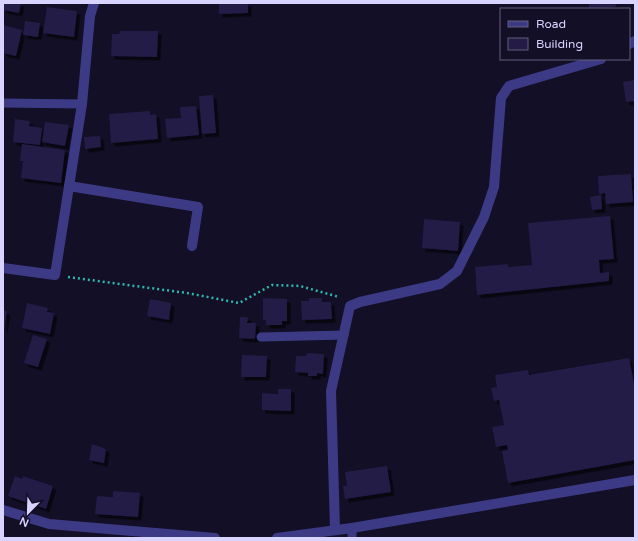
<svg xmlns="http://www.w3.org/2000/svg" width="638" height="541" font-family="'Varela Round',sans-serif">
  <defs>
    <filter id="shadow"><feDropShadow dx="3.5" dy="3.5" stdDeviation="0" flood-color="#0009"/></filter>
  </defs>
  <rect width="100%" height="100%" fill="#130f26"/>
  <g fill="#241b47" filter="url(#shadow)">
    <path d="M3 3H21L19 13 3 10Z"/>
    <path d="M219 3H248V13L219 14Z"/>
    <path d="M589 3H616V7L589 8Z"/>
    <path d="M47 7 77 11 74 37 43 33Z"/>
    <path d="M25 21 40 23 38 37 23 35Z"/>
    <path d="M3 25 22 30 16 56 3 53Z"/>
    <path d="M120 31H158L157 57 111 56 112 34H119Z"/>
    <path d="M635 80V101L626 102 623 82Z"/>
    <path d="M213 95 216 133 202 134 199 96Z"/>
    <path d="M196 106 199 135 167 138 165 119 181 118 180 107Z"/>
    <path d="M150 111V115L156 114 158 139 111 143 109 114Z"/>
    <path d="M15 119 30 121 29 126 42 128 40 145 13 142Z"/>
    <path d="M45 122 69 125 65 146 42 142Z"/>
    <path d="M100 136 101 147 85 149 84 137Z"/>
    <path d="M22 144 65 150 61 183 21 178 23 161H20Z"/>
    <path d="M631 174 633 202 606 204 605 193 599 194 598 176Z"/>
    <path d="M601 195 602 209 592 210 590 197Z"/>
    <path d="M610 216 614 259 599 260 600 273 609 272V281L477 295 475 267 508 264V267L532 265 528 223Z"/>
    <path d="M424 219 460 222 458 251 422 248Z"/>
    <path d="M263 298 287 299V321H282V325H266V320H263Z"/>
    <path d="M309 298H322V302H331L332 319 302 320 301 301H309Z"/>
    <path d="M150 299 171 303 169 320 147 316Z"/>
    <path d="M27 303 48 308 47 312 54 313 50 334 22 328Z"/>
    <path d="M3 310 7 311 4 329H3Z"/>
    <path d="M240 317H248L247 323H256L255 339 239 338Z"/>
    <path d="M33 335 47 339 38 367 24 363Z"/>
    <path d="M307 353 324 354 323 374 317 373V376H308V373L295 372 296 356H306Z"/>
    <path d="M242 355 267 356 266 377H241Z"/>
    <path d="M629 358 635 389V460L508 483 502 451 508 450 507 445 496 447 492 427 504 425 499 400 494 401 491 388 497 387 495 375 528 370 529 375Z"/>
    <path d="M278 389H291V411L262 410V393L278 394Z"/>
    <path d="M92 444 106 449 104 463 89 460Z"/>
    <path d="M387 466 391 492 345 499 343 486H347L345 472Z"/>
    <path d="M15 476 22 479 23 476 53 486 46 509 8 496Z"/>
    <path d="M113 491 140 493 138 517 95 514 97 496 113 497Z"/>
  </g>
  <g fill="none" stroke-linecap="round" stroke-linejoin="round">
    <path stroke="#2fb8b0" stroke-width="2.5" stroke-dasharray="2 3" stroke-linecap="butt" d="M68 277 187 293 239 303 272 285 300 286 339 297"/>
    <g stroke="#3d3a85" stroke-width="9">
      <path d="M3 103 82 104"/>
      <path d="M261 337 344 335"/>
      <path d="M352 538V528"/>
    </g>
    <g stroke="#3d3a85" stroke-width="10">
      <path d="M629 44 635 41"/>
      <path d="M69 186 198 207 192 246"/>
      <path d="M3 268 55 275 82 104 90 16 94 3"/>
      <path d="M3 510 49 524 215 538"/>
      <path d="M335 529 331 391 350 306 360 302 440 284 457 271 484 217 494 187 501 98 509 86 601 59"/>
      <path d="M277 538 352 528 635 480"/>
    </g>
  </g>
  <rect width="638" height="541" fill="none" stroke="#d9d4ff" stroke-width="8"/>
  <rect x="500" y="8" width="130" height="52" fill="#130f26" stroke="#625e7d"/>
  <rect x="508" y="21" width="20" height="6" fill="#3d3a85" stroke="#625e7d"/>
  <text x="536" y="28" font-size="12" fill="#d9d4ff">Road</text>
  <rect x="508" y="38" width="20" height="12" fill="#241b47" stroke="#625e7d"/>
  <text x="536" y="48" font-size="12" fill="#d9d4ff">Building</text>
  <g transform="translate(28 513) rotate(203)" stroke="#130f26" stroke-width="3" paint-order="stroke">
  <path d="M0-3L7 15L0 10L-7 15Z" fill="#d9d4ff"/>
  <text y="-6" font-size="11" font-weight="bold" text-anchor="middle" fill="#d9d4ff">N</text>
  </g>
</svg>
